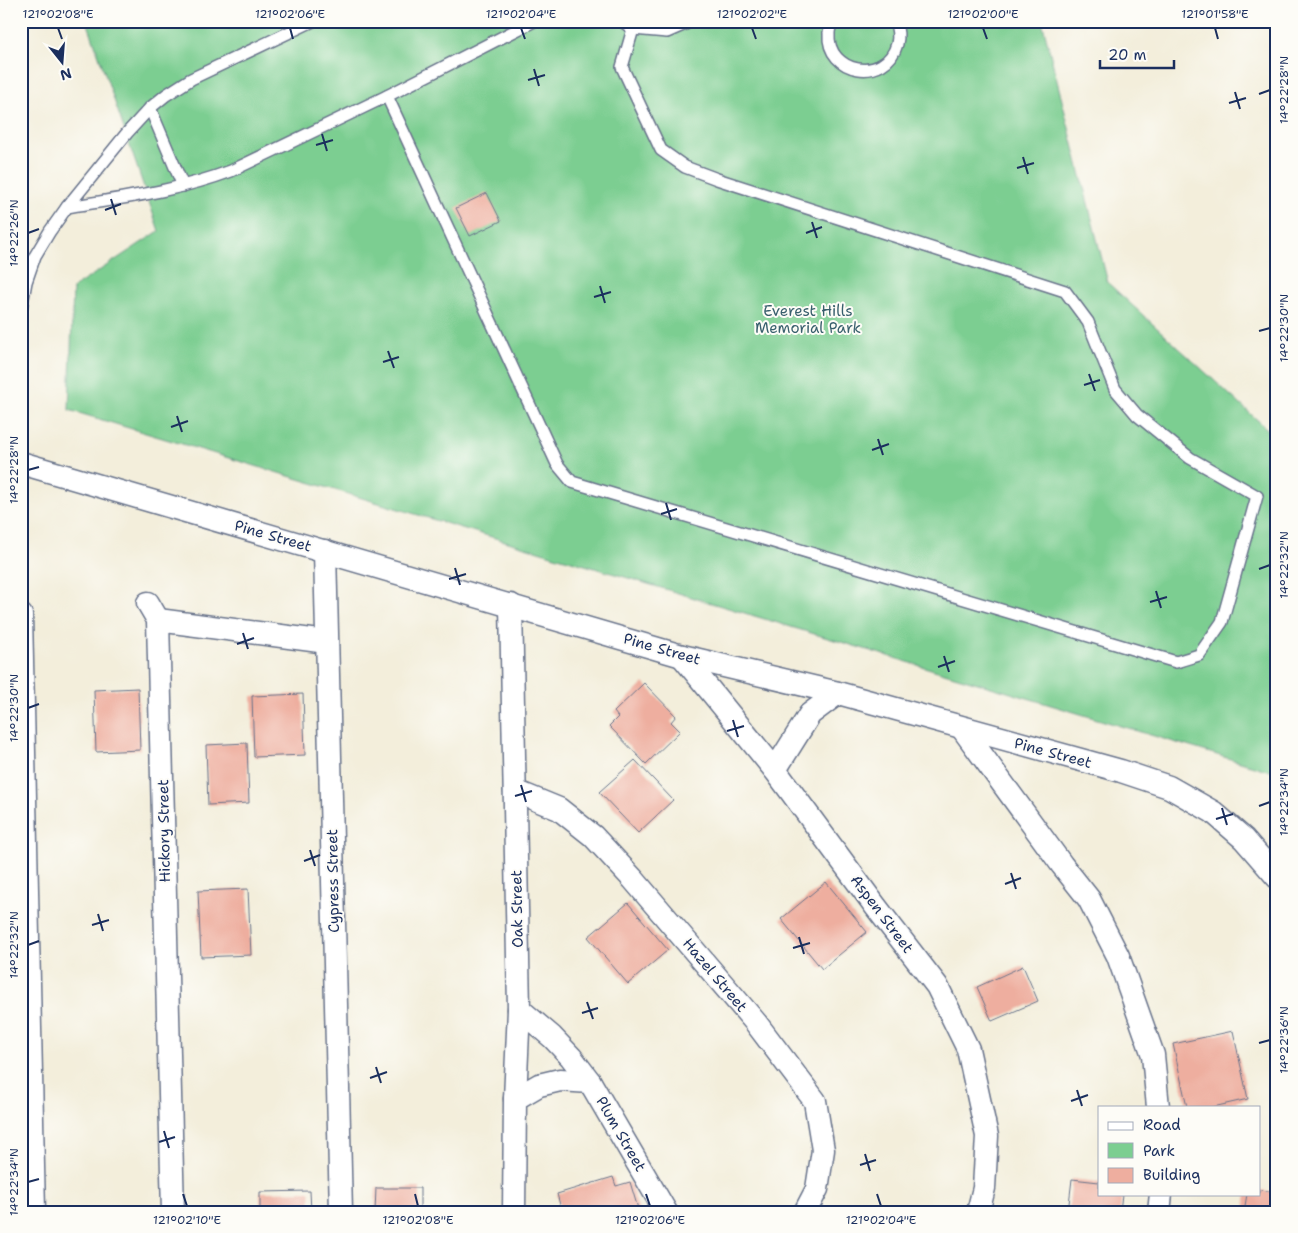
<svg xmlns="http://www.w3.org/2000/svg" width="1298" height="1233" font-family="'Shantell Sans',sans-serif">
  <rect width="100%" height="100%" fill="#fdfcf7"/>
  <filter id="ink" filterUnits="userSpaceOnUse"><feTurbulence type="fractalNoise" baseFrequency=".02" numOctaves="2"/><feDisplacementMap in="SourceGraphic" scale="10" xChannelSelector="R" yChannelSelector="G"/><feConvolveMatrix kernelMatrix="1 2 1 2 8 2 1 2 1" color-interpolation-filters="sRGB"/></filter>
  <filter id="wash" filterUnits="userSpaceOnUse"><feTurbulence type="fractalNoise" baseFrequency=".0096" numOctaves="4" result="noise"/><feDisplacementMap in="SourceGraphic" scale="20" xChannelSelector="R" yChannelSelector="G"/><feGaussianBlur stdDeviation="1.12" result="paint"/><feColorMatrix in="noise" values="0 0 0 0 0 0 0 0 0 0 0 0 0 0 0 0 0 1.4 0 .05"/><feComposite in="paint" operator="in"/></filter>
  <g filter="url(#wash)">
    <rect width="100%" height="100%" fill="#f3eedb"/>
    <path fill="#7cce91" stroke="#4c7e78" d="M87 21H1042L1108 283 1277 438V773L69 410 73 288 159 231Z"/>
    <g id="blocks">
      <g fill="#eeae9f">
        <path d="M487 193 501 221 470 236 456 208Z"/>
        <path d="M644 683 676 716 671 722 680 731 646 764 609 726 618 717 614 712Z"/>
        <path d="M138 688 140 750 96 752 94 690Z"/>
        <path d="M303 694 305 755 254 757 252 696Z"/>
        <path d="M247 743 249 803 208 805 206 745Z"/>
        <path d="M635 760 673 800 638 833 599 792Z"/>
        <path d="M826 882 867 932 822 969 781 919Z"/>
        <path d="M248 889 251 955 201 957 198 891Z"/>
        <path d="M628 903 668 950 628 984 588 937Z"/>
        <path d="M1023 966 1038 1001 992 1021 977 987Z"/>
        <path d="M1233 1031 1248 1099 1213 1107H1187L1173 1044Z"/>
        <path d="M613 1177 616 1186 630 1182 639 1212H562L557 1194Z"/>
        <path d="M1072 1179 1099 1182V1194H1122L1120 1212H1068Z"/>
        <path d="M376 1188H420V1212H375Z"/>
        <path d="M1259 1190 1277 1192V1212H1244L1247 1194H1259Z"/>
        <path d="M310 1191 311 1212H260V1192Z"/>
      </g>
    </g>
  </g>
  <g filter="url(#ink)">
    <use href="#blocks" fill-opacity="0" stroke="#67728a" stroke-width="1"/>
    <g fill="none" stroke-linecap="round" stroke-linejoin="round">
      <g stroke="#67728a" stroke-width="14">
        <g id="lane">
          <path d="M622 21 633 29 667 32 692 21"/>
          <path d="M832 21C831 25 829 29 829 33 826 74 886 84 897 44 899 36 898 29 895 21"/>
          <path d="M387 96 557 464 572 482 1176 662 1199 655 1222 622 1257 496 1190 458 1137 415 1115 389 1088 322 1065 291 717 179 685 167 661 150 622 67 633 29"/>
          <path d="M150 108 183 186"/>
          <path d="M67 207C122 198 178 191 231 171L387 96 534 21"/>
          <path d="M21 309 26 282 35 256 50 231 67 207 127 133 150 108 166 95 191 79 313 21"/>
        </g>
      </g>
      <g stroke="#67728a" stroke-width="25">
        <g id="street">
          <path d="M21 463 682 656 838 693 1121 771 1169 787 1213 812 1244 839 1277 877"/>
          <path d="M325 551 341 1212"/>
          <path d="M148 603 158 620 173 1212"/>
          <path d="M511 605 519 1009 515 1099 514 1212"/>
          <path d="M21 615 34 1212"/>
          <path d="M158 620 327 642"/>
          <path d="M682 656 775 770 876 907 937 986 968 1049 987 1136 984 1188 978 1212"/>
          <path d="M962 728 1062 865 1089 899 1118 956 1153 1055 1158 1107"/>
          <path d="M775 770 810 714 838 693"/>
          <path d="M515 791 559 809 593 836 633 879 756 1023 815 1101 823 1150 817 1189 805 1212"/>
          <path d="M519 1009 552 1037 571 1057 590 1082 666 1212"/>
          <path d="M515 1099 539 1085 560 1080 590 1082"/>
          <path d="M1159 1212 1161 1194"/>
        </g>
      </g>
      <use href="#lane" stroke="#fff" stroke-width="11"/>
      <use href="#street" stroke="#fff" stroke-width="22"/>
    </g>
  </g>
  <path fill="none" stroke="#1b2f5e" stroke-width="2" d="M58 28 62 39M290 28 293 39M521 28 525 39M752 28 756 39M983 28 987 39M1215 28 1218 39M534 69 539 86M528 80 545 75M1235 92 1240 109M1259 94 1270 90M1229 103 1246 98M322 134 327 151M316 145 333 140M1023 157 1028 174M1017 168 1034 163M111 199 116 215M105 210 121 204M812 222 817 238M28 233 39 229M806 233 822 227M600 286 605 303M594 297 611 292M1259 331 1270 328M388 351 394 368M383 362 399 357M1089 374 1095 391M1084 385 1100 380M177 416 182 432M171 427 188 421M878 439 883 455M872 450 889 444M28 470 39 467M666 503 671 520M661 514 677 509M455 568 460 585M1259 569 1270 565M449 579 466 574M1156 591 1161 608M1150 602 1167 597M243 633 248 649M237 644 254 638M944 656 949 672M938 667 955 661M28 708 39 704M733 720 738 737M727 731 744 726M521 785 526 802M515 796 532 791M1259 806 1270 802M1222 808 1227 825M1216 819 1233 814M310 850 315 866M304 861 320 855M1011 873 1016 889M1005 884 1021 878M98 914 103 931M92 925 109 920M799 937 804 954M28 945 39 941M793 948 810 943M587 1002 593 1019M582 1013 598 1008M1259 1043 1270 1040M376 1067 381 1083M370 1078 387 1072M1077 1090 1082 1106M1071 1101 1088 1095M164 1131 169 1148M159 1142 175 1137M865 1154 870 1171M860 1165 876 1160M28 1182 39 1179M183 1194 187 1206M415 1194 418 1206M646 1194 650 1206M877 1194 881 1206"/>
  <g text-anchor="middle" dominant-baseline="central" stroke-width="4" stroke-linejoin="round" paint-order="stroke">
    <g font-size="15" fill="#385f6d" stroke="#fdfcf7">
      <text x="808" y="311">Everest Hills<tspan x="808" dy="17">Memorial Park</tspan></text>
    </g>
    <g font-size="15" fill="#1b2f5e" stroke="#fdfcf7">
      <text transform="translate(273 536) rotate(16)">Pine Street</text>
      <text transform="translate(662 649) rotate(16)">Pine Street</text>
      <text transform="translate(1053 753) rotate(15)">Pine Street</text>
      <text transform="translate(164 831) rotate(-91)">Hickory Street</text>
      <text transform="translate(333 881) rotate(-91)">Cypress Street</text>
      <text transform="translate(517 909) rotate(-91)">Oak Street</text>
      <text transform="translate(882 914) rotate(53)">Aspen Street</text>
      <text transform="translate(715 975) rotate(50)">Hazel Street</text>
      <text transform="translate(621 1134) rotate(60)">Plum Street</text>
    </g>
  </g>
  <rect width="1298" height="1233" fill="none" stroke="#fdfcf7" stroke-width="55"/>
  <rect x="1098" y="1106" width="162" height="90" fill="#fdfcf7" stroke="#a3aaba"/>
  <rect x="1108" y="1122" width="25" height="8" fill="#ffffff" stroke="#a3aaba"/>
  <text x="1143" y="1130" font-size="15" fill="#1b2f5e">Road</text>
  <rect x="1108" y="1143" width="25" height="15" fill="#7cce91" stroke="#a3aaba"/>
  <text x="1143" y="1156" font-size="15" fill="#1b2f5e">Park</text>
  <rect x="1108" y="1168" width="25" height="15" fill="#eeae9f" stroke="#a3aaba"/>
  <text x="1143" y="1180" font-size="15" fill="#1b2f5e">Building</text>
  <g transform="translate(62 62) rotate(163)" stroke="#fdfcf7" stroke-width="4" paint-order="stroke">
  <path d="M0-4L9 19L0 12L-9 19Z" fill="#1b2f5e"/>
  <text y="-8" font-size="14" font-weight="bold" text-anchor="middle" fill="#1b2f5e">N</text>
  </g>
  <path d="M1100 60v8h74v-8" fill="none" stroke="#1b2f5e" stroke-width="2.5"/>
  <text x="1108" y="60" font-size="15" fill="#1b2f5e" stroke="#fdfcf7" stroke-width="4" paint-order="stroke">20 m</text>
  <rect x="28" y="28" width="1242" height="1178" fill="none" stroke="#1b2f5e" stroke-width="2"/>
  <g font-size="12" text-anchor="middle" fill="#1b2f5e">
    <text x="58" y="18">121°02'08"E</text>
    <text x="290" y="18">121°02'06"E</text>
    <text x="521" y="18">121°02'04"E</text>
    <text x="752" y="18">121°02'02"E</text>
    <text x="983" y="18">121°02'00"E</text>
    <text x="1215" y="18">121°01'58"E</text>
    <text transform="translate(1284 90) rotate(-90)" y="4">14°22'28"N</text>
    <text transform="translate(14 233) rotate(-90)" y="4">14°22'26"N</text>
    <text transform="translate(1284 328) rotate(-90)" y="4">14°22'30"N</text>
    <text transform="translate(14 470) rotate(-90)" y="4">14°22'28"N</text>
    <text transform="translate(1284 565) rotate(-90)" y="4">14°22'32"N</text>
    <text transform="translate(14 708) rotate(-90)" y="4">14°22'30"N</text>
    <text transform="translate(1284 802) rotate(-90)" y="4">14°22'34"N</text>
    <text transform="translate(14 945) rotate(-90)" y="4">14°22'32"N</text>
    <text transform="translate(1284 1040) rotate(-90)" y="4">14°22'36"N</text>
    <text transform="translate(14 1182) rotate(-90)" y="4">14°22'34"N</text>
    <text x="187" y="1224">121°02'10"E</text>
    <text x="418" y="1224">121°02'08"E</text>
    <text x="650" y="1224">121°02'06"E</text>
    <text x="881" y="1224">121°02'04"E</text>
  </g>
</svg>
